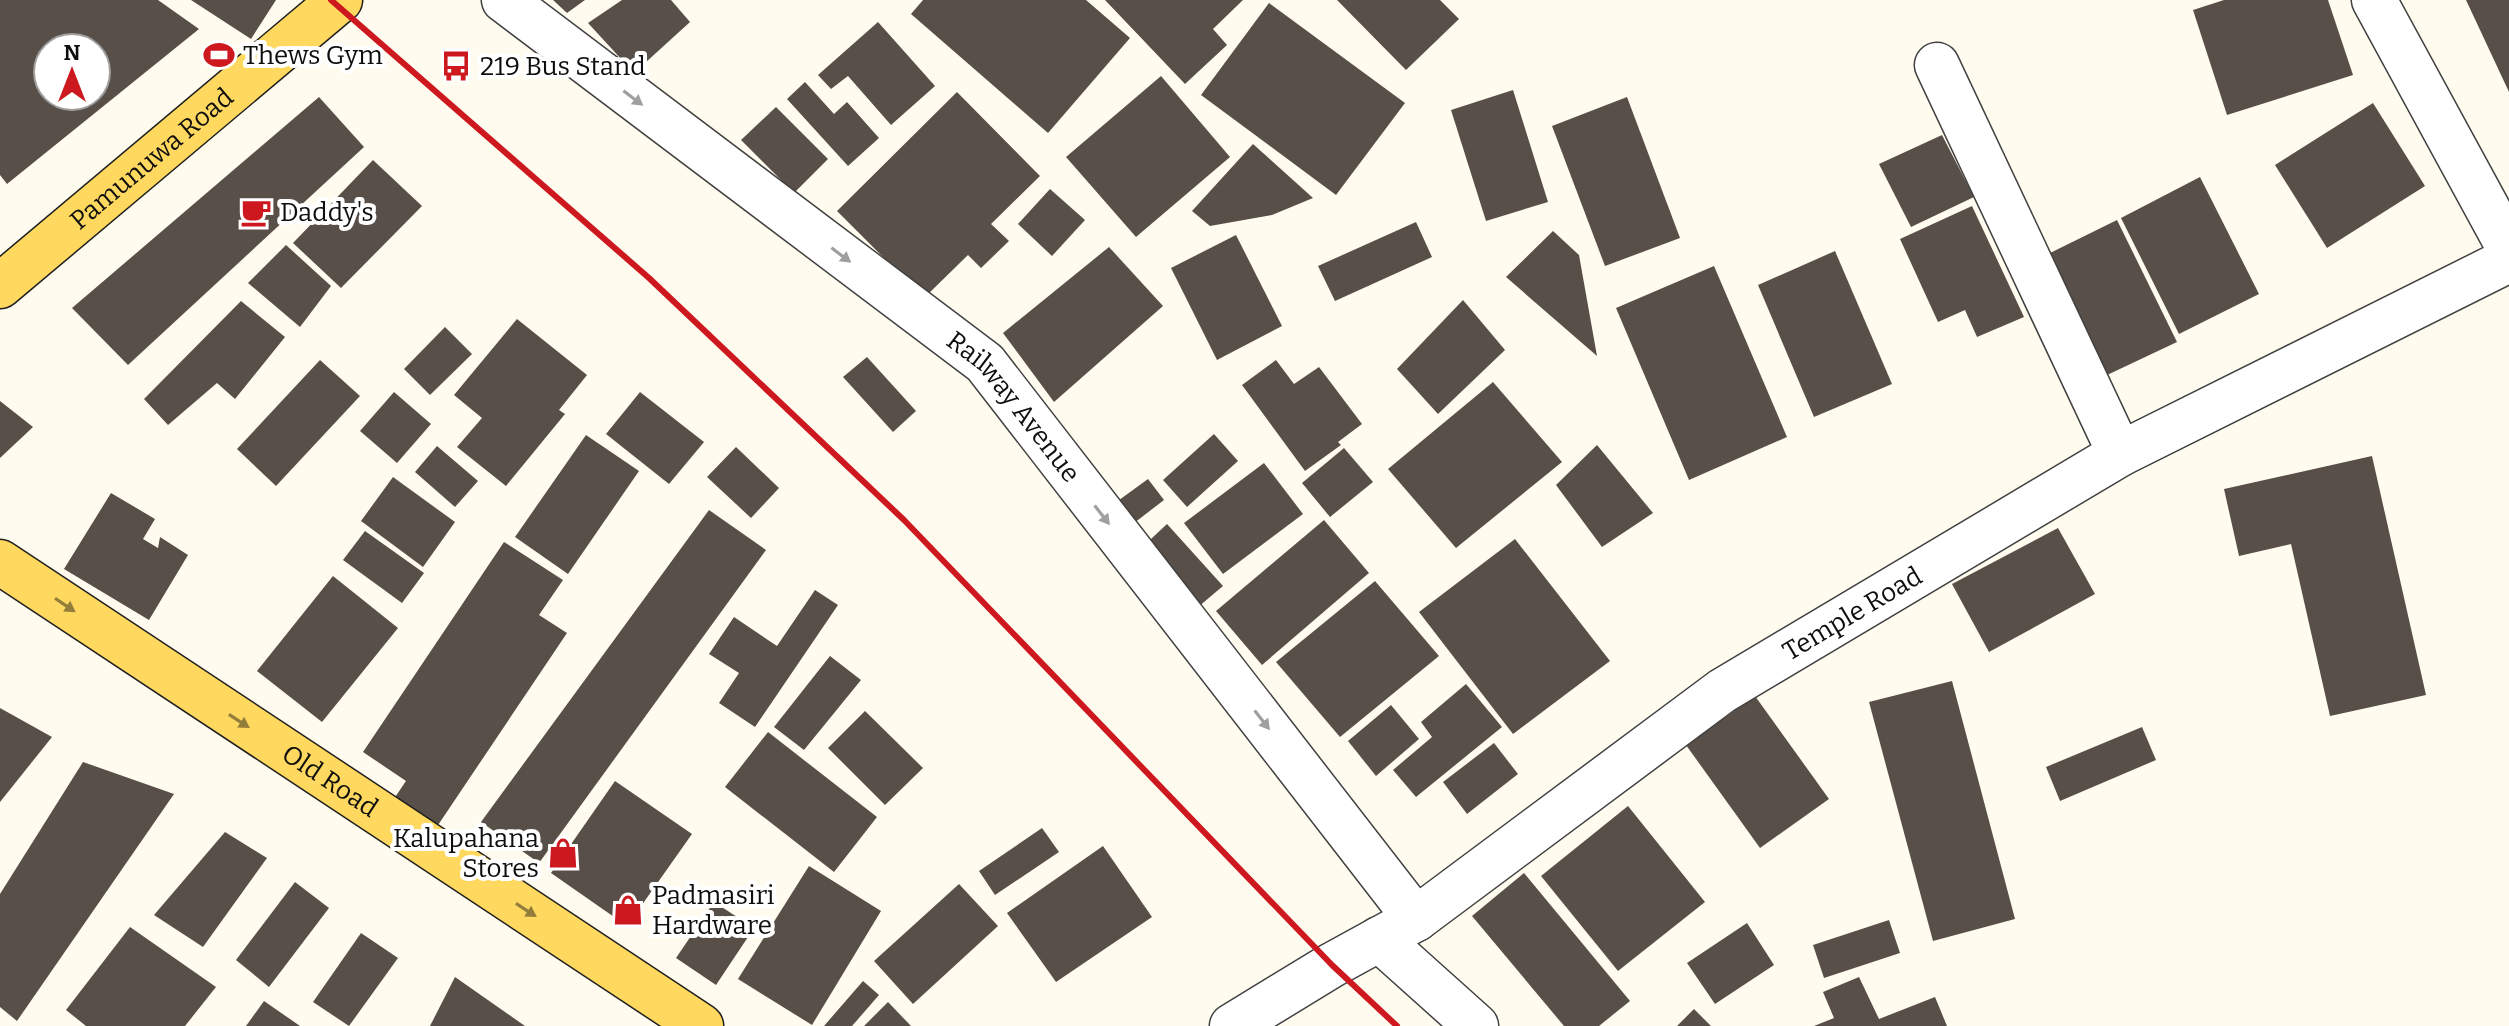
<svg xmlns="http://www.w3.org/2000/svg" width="2509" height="1026" font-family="Bitter,serif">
  <rect width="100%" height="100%" fill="#fffcef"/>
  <g fill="#584f49" fill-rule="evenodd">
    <path d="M0 0H158L199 29 7 184 0 175ZM48 48H96V96H48Z"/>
    <path d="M191 0H276L251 39Z"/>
    <path d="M553 0H585L567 13Z"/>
    <path d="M622 0H671L690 22 634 73 588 23Z"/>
    <path d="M923 0H1086L1130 38 1048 133 911 14Z"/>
    <path d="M1105 0H1243L1213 29 1227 45 1185 84Z"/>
    <path d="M1337 0H1440L1459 19 1406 70Z"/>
    <path d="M2224 0H2328L2353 75 2227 115 2193 10Z"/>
    <path d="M2466 0H2509V92Z"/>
    <path d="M1269 3 1405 103 1336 195 1201 95Z"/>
    <path d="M878 22 935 86 891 125 848 76 831 89 818 75Z"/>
    <path d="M1161 76 1230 157 1136 237 1066 157Z"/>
    <path d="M805 82 834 114 847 102 879 138 848 166 787 99Z"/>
    <path d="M1513 90 1548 202 1486 221 1451 110Z"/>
    <path d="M957 92 1040 176 991 224 1009 241 981 268 968 255 924 298 837 211Z"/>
    <path d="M319 97 364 147 128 365 72 308Z"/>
    <path d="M1627 97 1680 238 1605 266 1552 126Z"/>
    <path d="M2373 103 2425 186 2327 248 2275 165Z"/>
    <path d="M776 107 828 159 794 193 741 140Z"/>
    <path d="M1942 135 1974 197 1911 227 1879 164Z"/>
    <path d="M1253 144 1313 198 1272 215 1210 226 1192 211Z"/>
    <path d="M373 160 422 206 341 288 293 243Z"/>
    <path d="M2200 177 2259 294 2179 334 2121 218Z"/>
    <path d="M1050 189 1085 220 1052 256 1018 224Z"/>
    <path d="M1972 206 2024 317 1977 337 1965 310 1938 322 1900 239Z"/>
    <path d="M2117 220 2177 342 2105 376 2046 255Z"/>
    <path d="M1416 222 1432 257 1335 301 1318 266Z"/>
    <path d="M1553 231 1579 255 1597 356 1506 277Z"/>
    <path d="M1236 235 1282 326 1217 360 1171 268Z"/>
    <path d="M286 245 331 286 300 327 248 283Z"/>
    <path d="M1109 247 1163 306 1054 402 1003 333Z"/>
    <path d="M1835 251 1892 384 1814 417 1758 285Z"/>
    <path d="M1714 266 1787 437 1689 480 1616 308Z"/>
    <path d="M1463 300 1505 350 1438 414 1397 369Z"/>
    <path d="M241 301 285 337 235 399 217 383 168 425 144 399Z"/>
    <path d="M517 319 587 375 559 410 565 414 506 486 457 447 482 418 454 395Z"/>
    <path d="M445 327 472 354 430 395 404 369Z"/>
    <path d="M867 357 916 411 893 432 843 377Z"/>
    <path d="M320 360 360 396 276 486 237 449Z"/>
    <path d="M1276 360 1294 384 1319 367 1362 424 1338 442 1341 445 1305 471 1242 385Z"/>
    <path d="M1493 382 1562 462 1456 548 1388 469Z"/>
    <path d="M394 392 431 424 397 463 360 431Z"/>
    <path d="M640 392 704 442 669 484 606 434Z"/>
    <path d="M0 401 33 427 0 458Z"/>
    <path d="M1214 434 1238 461 1187 507 1163 480Z"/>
    <path d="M586 435 639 471 568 574 515 537Z"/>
    <path d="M1597 445 1653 513 1602 547 1556 485Z"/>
    <path d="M437 446 478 481 455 507 415 472Z"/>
    <path d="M736 447 779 488 751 518 707 477Z"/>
    <path d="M1344 448 1373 482 1330 517 1302 483Z"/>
    <path d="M2372 456 2426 695 2330 716 2291 544 2239 556 2224 489Z"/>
    <path d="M1264 463 1303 514 1223 574 1184 523Z"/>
    <path d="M393 477 455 522 423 567 361 521Z"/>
    <path d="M1148 479 1164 500 1121 533 1104 511Z"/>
    <path d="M111 493 155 519 143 539 158 548 160 537 188 555 149 620 64 569Z"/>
    <path d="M709 510 766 550 539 863 481 822Z"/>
    <path d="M1324 520 1369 573 1262 665 1216 611Z"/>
    <path d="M1167 524 1223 586 1191 613 1136 553Z"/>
    <path d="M2058 528 2095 594 1989 652 1952 584Z"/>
    <path d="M365 531 424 573 402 603 343 560Z"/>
    <path d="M1515 539 1610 661 1513 734 1419 612Z"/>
    <path d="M504 542 563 580 539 615 567 633 426 843 383 815 406 781 363 752Z"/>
    <path d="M333 576 398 628 322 722 257 671Z"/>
    <path d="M1375 581 1439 656 1340 737 1276 662Z"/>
    <path d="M815 590 838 605 755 727 719 703 739 673 709 654 734 617 777 646Z"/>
    <path d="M830 656 861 680 804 750 774 727Z"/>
    <path d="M1952 681 2015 919 1933 941 1869 702Z"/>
    <path d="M1466 684 1502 727 1416 797 1393 770 1432 737 1421 722Z"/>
    <path d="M1755 696 1829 799 1760 848 1686 745Z"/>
    <path d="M1391 705 1419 739 1376 776 1348 741Z"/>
    <path d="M0 708 52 737 0 802Z"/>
    <path d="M865 711 923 768 885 805 828 748Z"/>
    <path d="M2142 727 2156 760 2060 801 2046 767Z"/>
    <path d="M768 732 877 817 834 872 725 787Z"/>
    <path d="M1494 743 1518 774 1467 814 1443 782Z"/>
    <path d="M83 762 174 794 17 1021 0 1007V894Z"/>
    <path d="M615 781 692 834 627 926 551 873Z"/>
    <path d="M1628 806 1705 902 1618 971 1541 876Z"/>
    <path d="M1042 828 1059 852 995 895 979 871Z"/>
    <path d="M225 832 267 858 203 947 154 915Z"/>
    <path d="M1103 846 1152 917 1056 982 1007 913Z"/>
    <path d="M809 866 881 911 812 1025 738 979Z"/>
    <path d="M1524 873 1630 1001 1599 1026H1564L1472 916Z"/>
    <path d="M295 882 329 908 269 987 236 960Z"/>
    <path d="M959 884 998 926 913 1004 874 961Z"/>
    <path d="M714 902 754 928 716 985 676 958Z"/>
    <path d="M1889 920 1900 953 1824 978 1813 945Z"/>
    <path d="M1747 923 1774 965 1715 1004 1687 963Z"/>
    <path d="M130 927 216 987 185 1026H86L66 1010Z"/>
    <path d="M361 933 398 958 349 1026 313 1002Z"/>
    <path d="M455 977 525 1026H430Z"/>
    <path d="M1859 977 1879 1019 1935 997 1947 1026H1814L1834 1018 1823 992Z"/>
    <path d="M863 981 879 995 852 1026H824Z"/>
    <path d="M264 1001 300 1026H246Z"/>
    <path d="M888 1002 911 1026H864Z"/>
    <path d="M1694 1009 1711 1026H1677Z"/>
  </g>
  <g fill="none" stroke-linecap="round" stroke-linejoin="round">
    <g stroke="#414141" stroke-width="47">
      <g id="minor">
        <path id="s1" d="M504 0 985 363 1416 919"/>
        <path d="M2374 0 2509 248"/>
        <path d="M1937 65 2120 454"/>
        <path d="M1379 939 1476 1026"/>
        <path id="s2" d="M1232 1026 1332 965 1416 919 1722 691 2120 454 2509 260"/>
      </g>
    </g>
    <g stroke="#1f1f1f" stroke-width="47">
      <g id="major">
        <path id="s3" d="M0 286 340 0"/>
        <path id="s4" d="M0 562 701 1026"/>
      </g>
    </g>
    <use href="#minor" stroke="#fff" stroke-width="44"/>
    <use href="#major" stroke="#ffd85f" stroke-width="44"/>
    <path stroke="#cd1820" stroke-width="6" d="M331 0 649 278 904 520 1332 965 1397 1026"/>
  </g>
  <defs><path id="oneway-solid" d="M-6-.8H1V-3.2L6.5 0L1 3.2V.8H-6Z" transform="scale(2)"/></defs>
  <g fill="#9f9f9f">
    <use href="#oneway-solid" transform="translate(633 98) rotate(37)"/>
    <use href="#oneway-solid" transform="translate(841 255) rotate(37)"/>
    <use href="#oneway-solid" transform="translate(1102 515) rotate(52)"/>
    <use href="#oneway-solid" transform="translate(1262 720) rotate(52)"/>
  </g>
  <g fill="#937d3b">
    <use href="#oneway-solid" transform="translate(65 605) rotate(34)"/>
    <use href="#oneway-solid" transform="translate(239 721) rotate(33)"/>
    <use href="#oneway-solid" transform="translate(526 910) rotate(33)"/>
  </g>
  <defs>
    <g id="stadium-bare" transform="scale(2.4)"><path d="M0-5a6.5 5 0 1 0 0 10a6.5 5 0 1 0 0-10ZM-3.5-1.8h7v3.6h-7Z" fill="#cd1820" stroke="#fff" stroke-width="2.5" paint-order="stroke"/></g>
    <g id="bus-bare" transform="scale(2.4)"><path d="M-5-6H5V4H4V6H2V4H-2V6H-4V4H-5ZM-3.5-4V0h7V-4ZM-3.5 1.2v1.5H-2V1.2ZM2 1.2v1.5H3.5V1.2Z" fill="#cd1820" stroke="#fff" stroke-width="2.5" paint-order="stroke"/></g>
    <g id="cafe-bare" transform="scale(2.4)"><path d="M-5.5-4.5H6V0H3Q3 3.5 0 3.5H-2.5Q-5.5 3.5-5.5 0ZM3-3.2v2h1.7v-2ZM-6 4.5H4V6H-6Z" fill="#cd1820" stroke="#fff" stroke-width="2.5" paint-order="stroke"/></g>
    <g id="shop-bare" transform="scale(2.4)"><path d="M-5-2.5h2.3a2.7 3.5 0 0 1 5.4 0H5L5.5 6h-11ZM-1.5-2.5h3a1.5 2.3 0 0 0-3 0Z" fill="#cd1820" stroke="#fff" stroke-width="2.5" paint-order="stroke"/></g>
  </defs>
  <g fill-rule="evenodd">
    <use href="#stadium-bare" x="219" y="55"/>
    <use href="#bus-bare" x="456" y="66"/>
    <use href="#cafe-bare" x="256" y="212"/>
    <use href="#shop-bare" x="563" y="853"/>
    <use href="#shop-bare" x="628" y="910"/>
  </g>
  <g text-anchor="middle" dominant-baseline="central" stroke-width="8" stroke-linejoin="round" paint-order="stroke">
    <g font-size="26" fill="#0e0e0e" stroke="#fff" text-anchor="start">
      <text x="243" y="55">Thews Gym</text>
      <text x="480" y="66">219 Bus Stand</text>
      <text x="280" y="212">Daddy's</text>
      <text x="539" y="838" text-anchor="end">Kalupahana<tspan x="539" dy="30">Stores</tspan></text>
      <text x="652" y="895">Padmasiri<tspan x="652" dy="30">Hardware</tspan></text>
    </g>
    <g font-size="26" fill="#0e0e0e" stroke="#fff">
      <text stroke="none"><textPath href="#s3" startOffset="198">Pamunuwa Road</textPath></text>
      <text stroke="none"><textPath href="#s1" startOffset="654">Railway Avenue</textPath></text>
      <text stroke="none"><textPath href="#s2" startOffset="746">Temple Road</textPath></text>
      <text stroke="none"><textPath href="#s4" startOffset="396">Old Road</textPath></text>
    </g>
  </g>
  <g transform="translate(72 72)"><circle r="38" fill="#ffffff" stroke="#9f9f9f" stroke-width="2"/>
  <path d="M0-6L14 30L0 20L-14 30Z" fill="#cd1820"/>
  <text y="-12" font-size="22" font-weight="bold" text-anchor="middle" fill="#0e0e0e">N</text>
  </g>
</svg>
